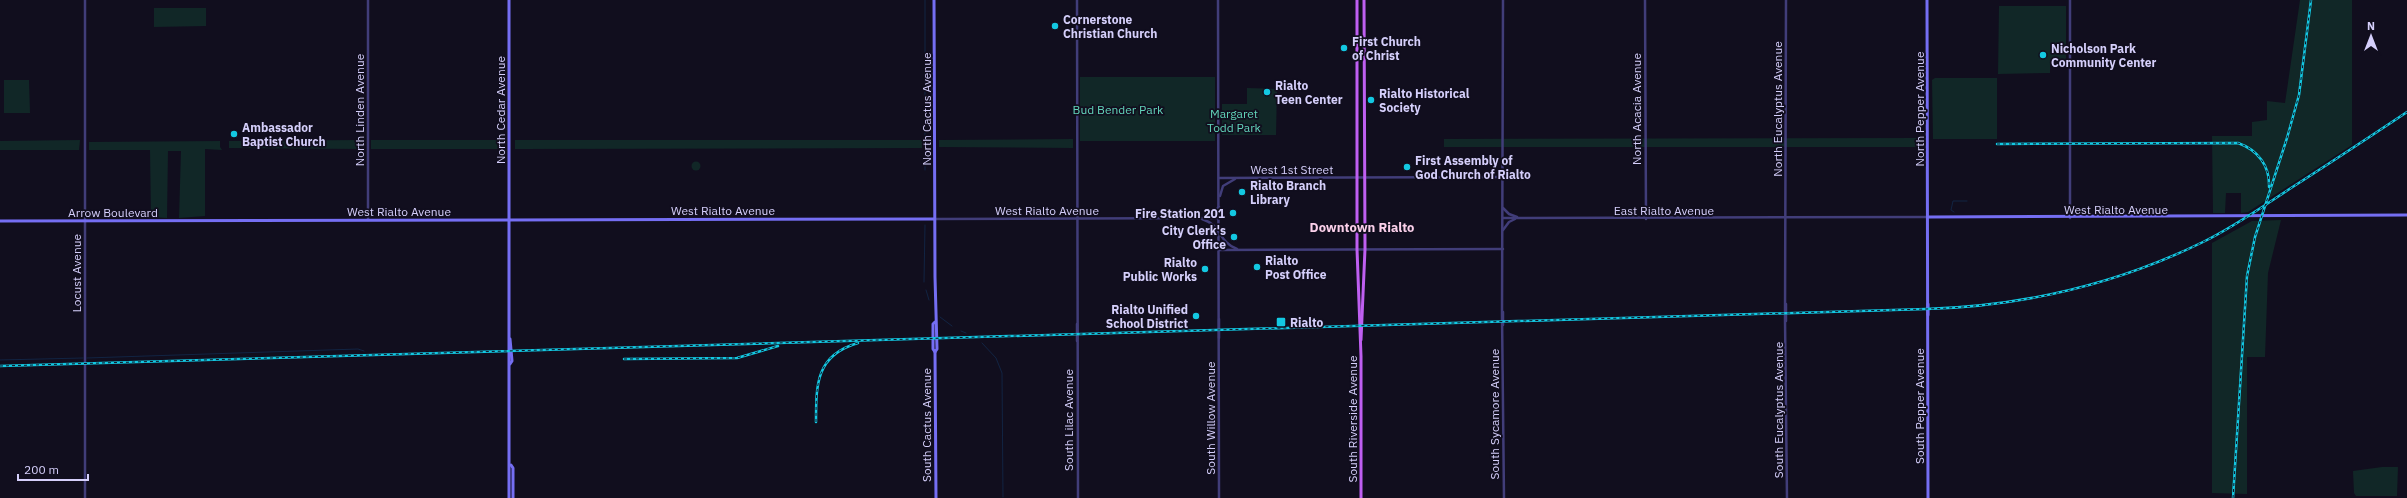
<svg xmlns="http://www.w3.org/2000/svg" width="2407" height="498" font-family="'IBM Plex Sans',sans-serif">
  <rect width="100%" height="100%" fill="#110e1e"/>
  <g fill="#112727">
    <path d="M2300 0H2352V145L2248 212 2241 213V193H2226L2225 213H2213L2212 136H2252V122L2267 120V101L2285 103Z"/>
    <path d="M1999 6H2066V61H2050V73L1998 74Z"/>
    <path d="M154 8H206V26L154 27Z"/>
    <rect x="1080" y="77" width="135" height="64"/>
    <path d="M1935 78H1997V139H1933L1932 80Z"/>
    <path d="M4 80H29L30 113H4Z"/>
    <path d="M1247 88 1277 89 1276 135H1222V104H1247Z"/>
    <path d="M1922 138 1923 147H1444V139Z"/>
    <path d="M1073 139V148L939 147V140Z"/>
    <path d="M80 140 79 150H0V141Z"/>
    <path d="M363 140V149L229 148V141Z"/>
    <rect x="371" y="140" width="133" height="9"/>
    <path d="M515 140H922V148L515 149Z"/>
    <path d="M220 141V147L222 150 205 149V216L179 218 181 151H168L167 218 151 217 150 150H89V142Z"/>
    <circle cx="696" cy="166" r="4.5"/>
    <path d="M2281 220 2268 273 2265 357H2247V494L2212 493V243L2252 221Z"/>
    <path d="M2382 467H2398L2397 496H2356L2354 493 2353 471Z"/>
  </g>
  <g fill="none" stroke-linecap="round" stroke-linejoin="round">
    <g stroke="#122443" stroke-width="1">
      <path d="M925 0V101"/>
      <path d="M925 142V111"/>
      <path d="M925 170V147"/>
      <path d="M1954 212 1951 210 1953 201H1967"/>
      <path d="M924 282 925 225"/>
      <path d="M926 290 929 300"/>
      <path d="M940 317 952 326"/>
      <path d="M961 331 966 333"/>
      <path d="M982 343 996 358 1002 373 1003 497"/>
      <path d="M87 358 358 349 364 351"/>
      <path d="M0 360 83 358"/>
    </g>
    <g stroke="#413d79" stroke-width="2.5">
      <path d="M85 0V498"/>
      <path d="M368 0V220"/>
      <path d="M1077 0 1078 498"/>
      <path d="M1218 0 1219 498"/>
      <path d="M1503 0 1502 314 1504 498"/>
      <path d="M1645 0 1646 219"/>
      <path d="M1786 0 1785 319 1787 498"/>
      <path d="M2070 0V218"/>
      <path d="M1219 178 1503 177"/>
      <path d="M1220 196 1223 186 1235 179"/>
      <path d="M1503 208 1509 214 1517 217"/>
      <path d="M1206 217 1213 213 1219 207"/>
      <path d="M1503 218 1929 217"/>
      <path d="M934 219 1219 218"/>
      <path d="M1202 219C1223 226 1217 241 1237 249"/>
      <path d="M1503 230 1509 222 1515 219"/>
      <path d="M1219 250 1503 249"/>
      <path d="M1503 312V325"/>
      <path d="M1219 319V338"/>
      <path d="M1786 321V304"/>
      <path d="M1077 341V324"/>
    </g>
    <g stroke="#756ef3" stroke-width="3">
      <path d="M934 0 935 277 937 349 935 352 936 498"/>
      <path d="M1927 0 1928 498"/>
      <path d="M1929 217 2407 215"/>
      <path d="M0 221 934 219"/>
      <path d="M1928 315V304"/>
      <path d="M935 322 933 324V349L935 352"/>
      <path d="M510 364 512 361 510 339"/>
      <path d="M511 465 513 468V498"/>
      <path d="M509 498V0"/>
    </g>
    <g stroke="#bf5ff1" stroke-width="3">
      <path d="M1357 0V249L1361 356V498"/>
      <path d="M1361 340 1365 249 1364 0"/>
    </g>
    <g stroke="#13c8e2" stroke-width="2.5">
      <g id="rail">
        <path d="M1997 144 2238 143C2258 150 2270 166 2269 187"/>
        <path d="M624 359 737 358 778 346"/>
        <path d="M0 366 1926 309C2024 306 2115 285 2203 242 2234 227 2262 207 2291 188 2330 163 2368 138 2407 112"/>
        <path d="M816 422C816 384 816 355 858 343"/>
        <path d="M2233 498 2247 276 2255 237 2287 138 2299 95 2311 0"/>
      </g>
    </g>
    <use href="#rail" stroke="#110e1e" stroke-width="1" stroke-dasharray="3" stroke-linecap="butt"/>
  </g>
  <g fill="#13c8e2" stroke="#110e1e" stroke-width="1.5">
    <circle cx="1055" cy="26" r="4"/>
    <circle cx="1344" cy="48" r="4"/>
    <circle cx="2043" cy="55" r="4"/>
    <circle cx="1267" cy="92" r="4"/>
    <circle cx="1371" cy="100" r="4"/>
    <circle cx="234" cy="134" r="4"/>
    <circle cx="1407" cy="167" r="4"/>
    <circle cx="1242" cy="192" r="4"/>
    <circle cx="1233" cy="213" r="4"/>
    <circle cx="1234" cy="237" r="4"/>
    <circle cx="1257" cy="267" r="4"/>
    <circle cx="1205" cy="269" r="4"/>
    <circle cx="1196" cy="316" r="4"/>
    <rect x="1276" y="317" width="10" height="10" rx="2"/>
  </g>
  <g text-anchor="middle" dominant-baseline="central" stroke-width="3.5" stroke-linejoin="round" paint-order="stroke">
    <g font-size="12" font-weight="bold" fill="#d5cffb" stroke="#110e1e" text-anchor="start">
      <text x="1063" y="19">Cornerstone<tspan x="1063" dy="14">Christian Church</tspan></text>
      <text x="1352" y="41">First Church<tspan x="1352" dy="14">of Christ</tspan></text>
      <text x="2051" y="48">Nicholson Park<tspan x="2051" dy="14">Community Center</tspan></text>
      <text x="1275" y="85">Rialto<tspan x="1275" dy="14">Teen Center</tspan></text>
      <text x="1379" y="93">Rialto Historical<tspan x="1379" dy="14">Society</tspan></text>
      <text x="242" y="127">Ambassador<tspan x="242" dy="14">Baptist Church</tspan></text>
      <text x="1415" y="160">First Assembly of<tspan x="1415" dy="14">God Church of Rialto</tspan></text>
      <text x="1250" y="185">Rialto Branch<tspan x="1250" dy="14">Library</tspan></text>
      <text x="1225" y="213" text-anchor="end">Fire Station 201</text>
      <text x="1226" y="230" text-anchor="end">City Clerk's<tspan x="1226" dy="14">Office</tspan></text>
      <text x="1265" y="260">Rialto<tspan x="1265" dy="14">Post Office</tspan></text>
      <text x="1197" y="262" text-anchor="end">Rialto<tspan x="1197" dy="14">Public Works</tspan></text>
      <text x="1188" y="309" text-anchor="end">Rialto Unified<tspan x="1188" dy="14">School District</tspan></text>
      <text x="1290" y="322">Rialto</text>
    </g>
    <g font-size="12" fill="#d5cffb" stroke="#110e1e">
      <text transform="translate(926 109) rotate(-90)">North Cactus Avenue</text>
      <text transform="translate(1636 109) rotate(-90)">North Acacia Avenue</text>
      <text transform="translate(1777 109) rotate(-90)">North Eucalyptus Avenue</text>
      <text transform="translate(1919 109) rotate(-90)">North Pepper Avenue</text>
      <text transform="translate(359 110) rotate(-90)">North Linden Avenue</text>
      <text transform="translate(500 110) rotate(-90)">North Cedar Avenue</text>
      <text x="1292" y="169">West 1st Street</text>
      <text x="2116" y="209">West Rialto Avenue</text>
      <text x="723" y="210">West Rialto Avenue</text>
      <text x="1047" y="210">West Rialto Avenue</text>
      <text x="1664" y="210">East Rialto Avenue</text>
      <text x="399" y="211">West Rialto Avenue</text>
      <text x="113" y="212">Arrow Boulevard</text>
      <text transform="translate(76 273) rotate(-90)">Locust Avenue</text>
      <text transform="translate(1919 406) rotate(-90)">South Pepper Avenue</text>
      <text transform="translate(1778 410) rotate(-90)">South Eucalyptus Avenue</text>
      <text transform="translate(1494 414) rotate(-90)">South Sycamore Avenue</text>
      <text transform="translate(1210 418) rotate(-90)">South Willow Avenue</text>
      <text transform="translate(1352 419) rotate(-90)">South Riverside Avenue</text>
      <text transform="translate(1068 420) rotate(-90)">South Lilac Avenue</text>
      <text transform="translate(926 425) rotate(-90)">South Cactus Avenue</text>
    </g>
    <g font-size="12" fill="#62d4ba" stroke="#110e1e">
      <text x="1118" y="109">Bud Bender Park</text>
      <text x="1234" y="113">Margaret<tspan x="1234" dy="14">Todd Park</tspan></text>
    </g>
    <g font-size="13" font-weight="bold" fill="#fbd0ea" stroke="#110e1e">
      <text x="1362" y="227">Downtown Rialto</text>
    </g>
  </g>
  <g transform="translate(2371 36)" stroke="#110e1e" stroke-width="3" paint-order="stroke">
  <path d="M0-3L7 15L0 10L-7 15Z" fill="#d5cffb"/>
  <text y="-6" font-size="11" font-weight="bold" text-anchor="middle" fill="#d5cffb">N</text>
  </g>
  <path d="M18 474v6h70v-6" fill="none" stroke="#d5cffb" stroke-width="2"/>
  <text x="24" y="474" font-size="12" fill="#d5cffb" stroke="#110e1e" stroke-width="3" paint-order="stroke">200 m</text>
</svg>
